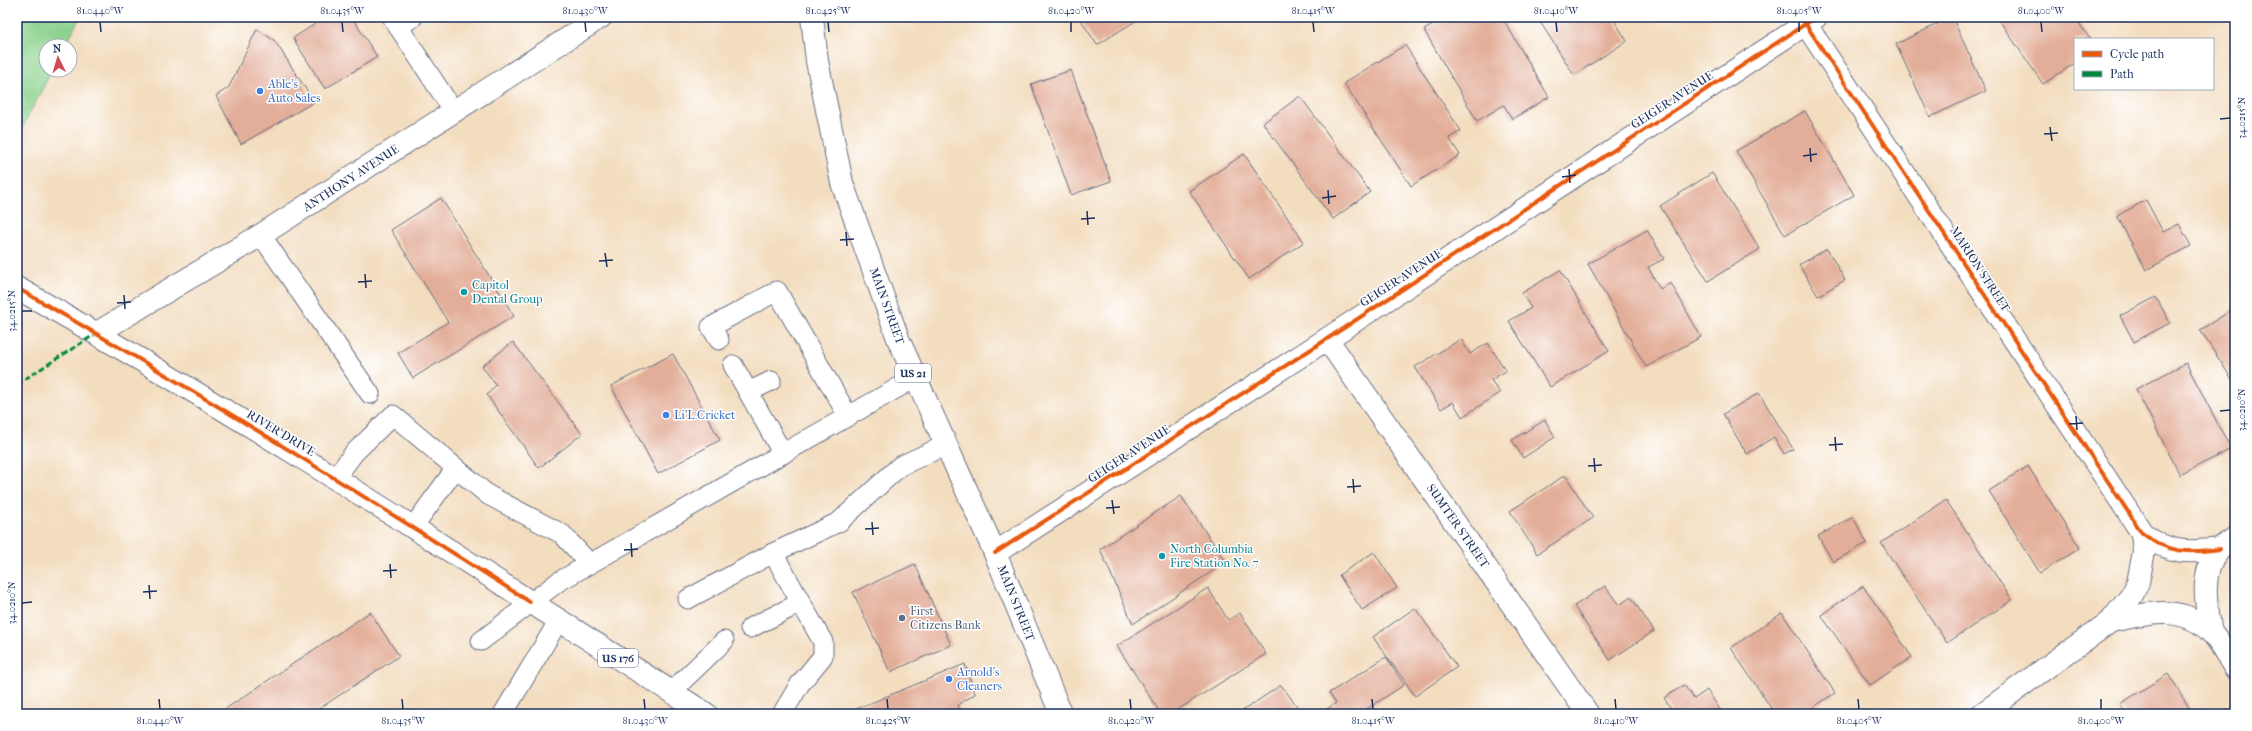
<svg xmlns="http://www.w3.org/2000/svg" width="2252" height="731" font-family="'IM FELL French Canon',serif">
  <rect width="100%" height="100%" fill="#fff"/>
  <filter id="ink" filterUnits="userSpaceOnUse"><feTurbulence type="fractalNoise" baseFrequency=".025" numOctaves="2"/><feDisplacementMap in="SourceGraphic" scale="8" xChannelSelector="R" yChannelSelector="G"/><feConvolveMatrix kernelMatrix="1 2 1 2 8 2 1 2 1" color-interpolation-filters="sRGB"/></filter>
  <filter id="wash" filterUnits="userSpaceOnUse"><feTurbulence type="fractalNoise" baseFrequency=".012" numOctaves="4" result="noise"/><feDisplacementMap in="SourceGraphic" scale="16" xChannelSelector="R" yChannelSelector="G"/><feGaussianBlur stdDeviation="0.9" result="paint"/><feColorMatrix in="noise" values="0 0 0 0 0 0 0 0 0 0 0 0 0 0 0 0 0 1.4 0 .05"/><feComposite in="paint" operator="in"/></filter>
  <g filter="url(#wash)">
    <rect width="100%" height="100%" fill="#f3ddbf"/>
    <path fill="#8ad18c" stroke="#528075" d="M17 17H80L65 46H46V70H52L17 138Z"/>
    <g id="blocks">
      <g fill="#e3ae99">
        <path d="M326 17H352L377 57 325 89 293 38Z"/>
        <path d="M1079 17H1142L1097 45Z"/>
        <path d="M1447 17H1502L1549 97 1512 119 1504 105 1477 121 1424 30Z"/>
        <path d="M1537 17H1612L1627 41 1574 75Z"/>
        <path d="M1952 17 1986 91 1930 117 1896 44Z"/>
        <path d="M1997 17H2075L2090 39H2075V63L2043 84Z"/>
        <path d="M257 29 275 41 314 102 241 144 216 96 229 87Z"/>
        <path d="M1405 45 1461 131 1449 138 1460 155 1411 186 1344 83Z"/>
        <path d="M1071 70 1111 181 1071 195 1031 84Z"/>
        <path d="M1300 96 1370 192 1333 219 1263 123Z"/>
        <path d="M1805 111 1854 195 1785 235 1736 151Z"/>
        <path d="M1244 154 1304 242 1249 279 1189 191Z"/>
        <path d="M1712 173 1760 249 1708 281 1660 206Z"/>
        <path d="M441 198 514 316 413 378 398 353 448 322 391 230Z"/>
        <path d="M2146 200 2163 232 2179 224 2191 246 2146 270 2117 216Z"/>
        <path d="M1647 230 1664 259 1648 267 1660 289 1671 283 1701 337 1646 367 1588 264Z"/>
        <path d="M1827 249 1845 280 1818 296 1799 265Z"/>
        <path d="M1560 270 1609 351 1550 387 1509 321 1531 308 1522 293Z"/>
        <path d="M2156 297 2170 323 2134 342 2120 316Z"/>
        <path d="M2235 308V384L2200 330Z"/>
        <path d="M1461 339 1470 354 1488 343 1506 371 1491 380 1500 393 1462 417 1453 402 1441 409 1415 367Z"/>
        <path d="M513 342 582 434 539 468 487 395 496 385 482 366Z"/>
        <path d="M673 354 720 440 658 474 611 386Z"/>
        <path d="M2186 363 2231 449 2180 475 2136 389Z"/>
        <path d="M1759 393 1793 449 1784 454 1774 437 1747 454 1723 414Z"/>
        <path d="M1545 420 1555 437 1523 458 1512 440Z"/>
        <path d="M2028 466 2080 548 2040 573 1989 491Z"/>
        <path d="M1565 475 1593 518 1537 554 1510 511Z"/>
        <path d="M1181 496 1226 562 1133 624 1100 549Z"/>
        <path d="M1946 500 2012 600 1947 643 1881 543Z"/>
        <path d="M1853 517 1867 543 1833 562 1818 536Z"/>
        <path d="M1374 552 1397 588 1362 610 1339 575Z"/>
        <path d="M915 564 951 645 890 672 853 592Z"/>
        <path d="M1605 586 1619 605 1631 597 1654 631 1610 660 1574 606Z"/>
        <path d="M1863 586 1912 657 1870 685 1821 615Z"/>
        <path d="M1208 588 1228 620 1240 613 1266 654 1171 714H1161L1117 646Z"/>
        <path d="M1415 608 1457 667 1415 696 1373 637Z"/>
        <path d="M370 612 399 656 311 714H218Z"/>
        <path d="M1782 613 1835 693 1803 714H1775L1731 648Z"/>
        <path d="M1386 657 1404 685 1359 714H1319L1336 703 1329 693Z"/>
        <path d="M965 664 975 694 958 705 962 714H849V712Z"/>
        <path d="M2168 674 2193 714H2126L2120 704Z"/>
        <path d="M1281 685 1303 714H1238Z"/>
        <path d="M1684 685 1694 699 1707 690 1723 714H1666L1672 710 1664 698Z"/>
      </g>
    </g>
  </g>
  <g filter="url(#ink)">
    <use href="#blocks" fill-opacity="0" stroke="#676c80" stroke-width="1"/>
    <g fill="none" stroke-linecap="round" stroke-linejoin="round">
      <g stroke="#676c80" stroke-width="21">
        <g id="lane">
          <path d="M392 17 454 112"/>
          <path d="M398 27 413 17"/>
          <path d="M261 235 370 394"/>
          <path d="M719 340 711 327 777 291 848 416"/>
          <path d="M733 365 783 454"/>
          <path d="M748 392 771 381"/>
          <path d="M336 477 354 453 393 415 488 495 562 534 590 564"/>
          <path d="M413 527 456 468"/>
          <path d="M773 553 823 642V656L800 684 782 714"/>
          <path d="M688 599 773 553 839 522 900 466 946 445"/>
          <path d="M750 628 800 603"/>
          <path d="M481 641 558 582 915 378"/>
          <path d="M671 692 724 641"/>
          <path d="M503 714 559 620"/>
        </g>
      </g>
      <g stroke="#676c80" stroke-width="24">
        <g id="street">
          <path d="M1801 17 2142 533C2168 554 2189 553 2220 549"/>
          <path d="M97 333 261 235 601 17"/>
          <path d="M1327 339 1588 714"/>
          <path d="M995 553 1327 339 1816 17"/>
          <path d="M2111 621C2147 614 2181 603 2211 632 2220 641 2227 656 2235 668"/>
          <path d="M2211 632C2206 605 2199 571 2220 549 2224 545 2230 542 2235 538"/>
          <path d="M1982 714 2111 621 2132 595 2138 583 2144 551 2142 533"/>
        </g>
      </g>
      <g stroke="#676c80" stroke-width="24">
        <g id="primary">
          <path d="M812 17 817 61 842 183 899 341 995 553 1061 714"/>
          <path d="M17 288C252 421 478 569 706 714"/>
        </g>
      </g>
      <use href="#lane" stroke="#fff" stroke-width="19"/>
      <use href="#street" stroke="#fff" stroke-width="22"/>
      <use href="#primary" stroke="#fff" stroke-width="22"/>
      <path stroke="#00873e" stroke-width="3" stroke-dasharray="6 3" stroke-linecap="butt" d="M17 384 97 333"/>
      <g stroke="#fff" stroke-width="6">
        <g id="cycleway">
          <path d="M1801 17 2142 533C2168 554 2189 553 2220 549"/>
          <path d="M17 288C191 387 361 494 530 602"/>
          <path d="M995 553 1327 339 1816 17"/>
        </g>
      </g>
      <use href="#cycleway" stroke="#e8590c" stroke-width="4"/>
    </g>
  </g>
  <path fill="none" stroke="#1b2f5e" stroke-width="1.5" d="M100 22 101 32M342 22 343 32M585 22 586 32M828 22 829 32M1071 22V32M1313 22 1314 32M1556 22 1557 32M1799 22V32M2041 22 2042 32M2220 119 2230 118M2050 127 2052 141M2044 134 2058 133M1810 148 1811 162M1803 156 1817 154M1569 169 1570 183M1562 177 1576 175M1328 190 1329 204M1322 198 1336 196M1087 211 1088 225M1081 219 1095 218M846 232 847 246M840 240 854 239M605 253 607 267M599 261 613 260M365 274 366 288M358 282 372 281M124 295 125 309M117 303 131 302M22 311H32M2220 411 2230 410M2076 416 2077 430M2069 424 2083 423M1835 437 1836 451M1829 445 1843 444M1594 458 1595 472M1588 466 1602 465M1353 479 1354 493M1347 487 1361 486M1112 500 1114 514M1106 508 1120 507M872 522 873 535M865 529 879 528M631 543 632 557M624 550 638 549M390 564 391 578M383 571 397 570M149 585 150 599M143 592 157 591M22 603 32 602M159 699 160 709M402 699 403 709M644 699 645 709M887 699 888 709M1130 699 1131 709M1372 699 1373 709M1615 699 1616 709M1858 699 1859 709M2101 699V709"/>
  <g fill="#3f7fe0" stroke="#fff" stroke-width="1.5">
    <circle cx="260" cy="91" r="4"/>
    <circle cx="666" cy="415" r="4"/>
    <circle cx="949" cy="679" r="4"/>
  </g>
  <g fill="#0f9aa8" stroke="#fff" stroke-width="1.5">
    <circle cx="464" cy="292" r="4"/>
    <circle cx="1162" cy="556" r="4"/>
  </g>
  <circle fill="#5c6f8a" stroke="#fff" stroke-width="1.5" cx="902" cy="618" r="4"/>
  <g text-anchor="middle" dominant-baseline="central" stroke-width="3" stroke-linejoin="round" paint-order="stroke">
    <g fill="#fff" stroke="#5f6d8e" stroke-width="1">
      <rect x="895" y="364" width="36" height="18" rx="3"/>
      <rect x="598" y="649" width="40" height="18" rx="3"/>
    </g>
    <g font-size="11" font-weight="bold" fill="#1b2f5e">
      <text x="913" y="373">US 21</text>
      <text x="618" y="658">US 176</text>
    </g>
    <g font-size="12" fill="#366cbe" stroke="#fff" text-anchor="start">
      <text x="268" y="84">Able's<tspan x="268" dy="14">Auto Sales</tspan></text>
      <text x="674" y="415">Li'L Cricket</text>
      <text x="957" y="672">Arnold's<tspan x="957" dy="14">Cleaners</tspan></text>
    </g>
    <g font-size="12" fill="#1b2f5e" stroke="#fff">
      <text transform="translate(1672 100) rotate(-33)">GEIGER AVENUE</text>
      <text transform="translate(351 178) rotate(-33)">ANTHONY AVENUE</text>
      <text transform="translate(1980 269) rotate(57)">MARION STREET</text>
      <text transform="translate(1401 278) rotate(-33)">GEIGER AVENUE</text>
      <text transform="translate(887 306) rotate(70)">MAIN STREET</text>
      <text transform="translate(281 433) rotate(31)">RIVER DRIVE</text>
      <text transform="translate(1129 454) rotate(-33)">GEIGER AVENUE</text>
      <text transform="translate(1458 526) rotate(55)">SUMTER STREET</text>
      <text transform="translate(1016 603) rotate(68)">MAIN STREET</text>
    </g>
    <g font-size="12" fill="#0d838f" stroke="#fff" text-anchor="start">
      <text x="472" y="285">Capitol<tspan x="472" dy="14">Dental Group</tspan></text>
      <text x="1170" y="549">North Columbia<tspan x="1170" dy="14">Fire Station No. 7</tspan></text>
    </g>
    <g font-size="12" fill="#4e5e75" stroke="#fff" text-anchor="start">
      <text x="910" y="611">First<tspan x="910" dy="14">Citizens Bank</tspan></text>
    </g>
  </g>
  <rect width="2252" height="731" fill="none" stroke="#fff" stroke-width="44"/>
  <rect x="2074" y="38" width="140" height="52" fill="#ffffff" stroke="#a4acbf"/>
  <rect x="2082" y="51" width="20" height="6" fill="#e8590c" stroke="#a4acbf"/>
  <text x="2110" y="58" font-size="12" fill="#1b2f5e">Cycle path</text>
  <rect x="2082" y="71" width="20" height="6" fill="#00873e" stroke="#a4acbf"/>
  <text x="2110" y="78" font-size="12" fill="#1b2f5e">Path</text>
  <g transform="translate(58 58) rotate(355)"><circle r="19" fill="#ffffff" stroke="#a4acbf"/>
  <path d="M0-3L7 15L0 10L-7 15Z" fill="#d1495b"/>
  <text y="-6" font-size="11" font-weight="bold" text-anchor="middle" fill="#1b2f5e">N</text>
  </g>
  <rect x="22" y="22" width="2208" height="687" fill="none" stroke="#1b2f5e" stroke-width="1.5"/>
  <g font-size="10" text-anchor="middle" fill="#1b2f5e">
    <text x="100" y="14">81.0440°W</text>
    <text x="342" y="14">81.0435°W</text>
    <text x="585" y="14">81.0430°W</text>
    <text x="828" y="14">81.0425°W</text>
    <text x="1071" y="14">81.0420°W</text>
    <text x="1313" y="14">81.0415°W</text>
    <text x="1556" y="14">81.0410°W</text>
    <text x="1799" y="14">81.0405°W</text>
    <text x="2041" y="14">81.0400°W</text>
    <text transform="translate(2241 118) rotate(-90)" y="4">34.0215°N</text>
    <text transform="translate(11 311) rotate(-90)" y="4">34.0215°N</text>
    <text transform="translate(2241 410) rotate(-90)" y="4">34.0210°N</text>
    <text transform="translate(11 603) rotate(-90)" y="4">34.0210°N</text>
    <text x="160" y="724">81.0440°W</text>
    <text x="403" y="724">81.0435°W</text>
    <text x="645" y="724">81.0430°W</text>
    <text x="888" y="724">81.0425°W</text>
    <text x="1131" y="724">81.0420°W</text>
    <text x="1373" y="724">81.0415°W</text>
    <text x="1616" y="724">81.0410°W</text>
    <text x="1859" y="724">81.0405°W</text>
    <text x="2101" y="724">81.0400°W</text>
  </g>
</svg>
